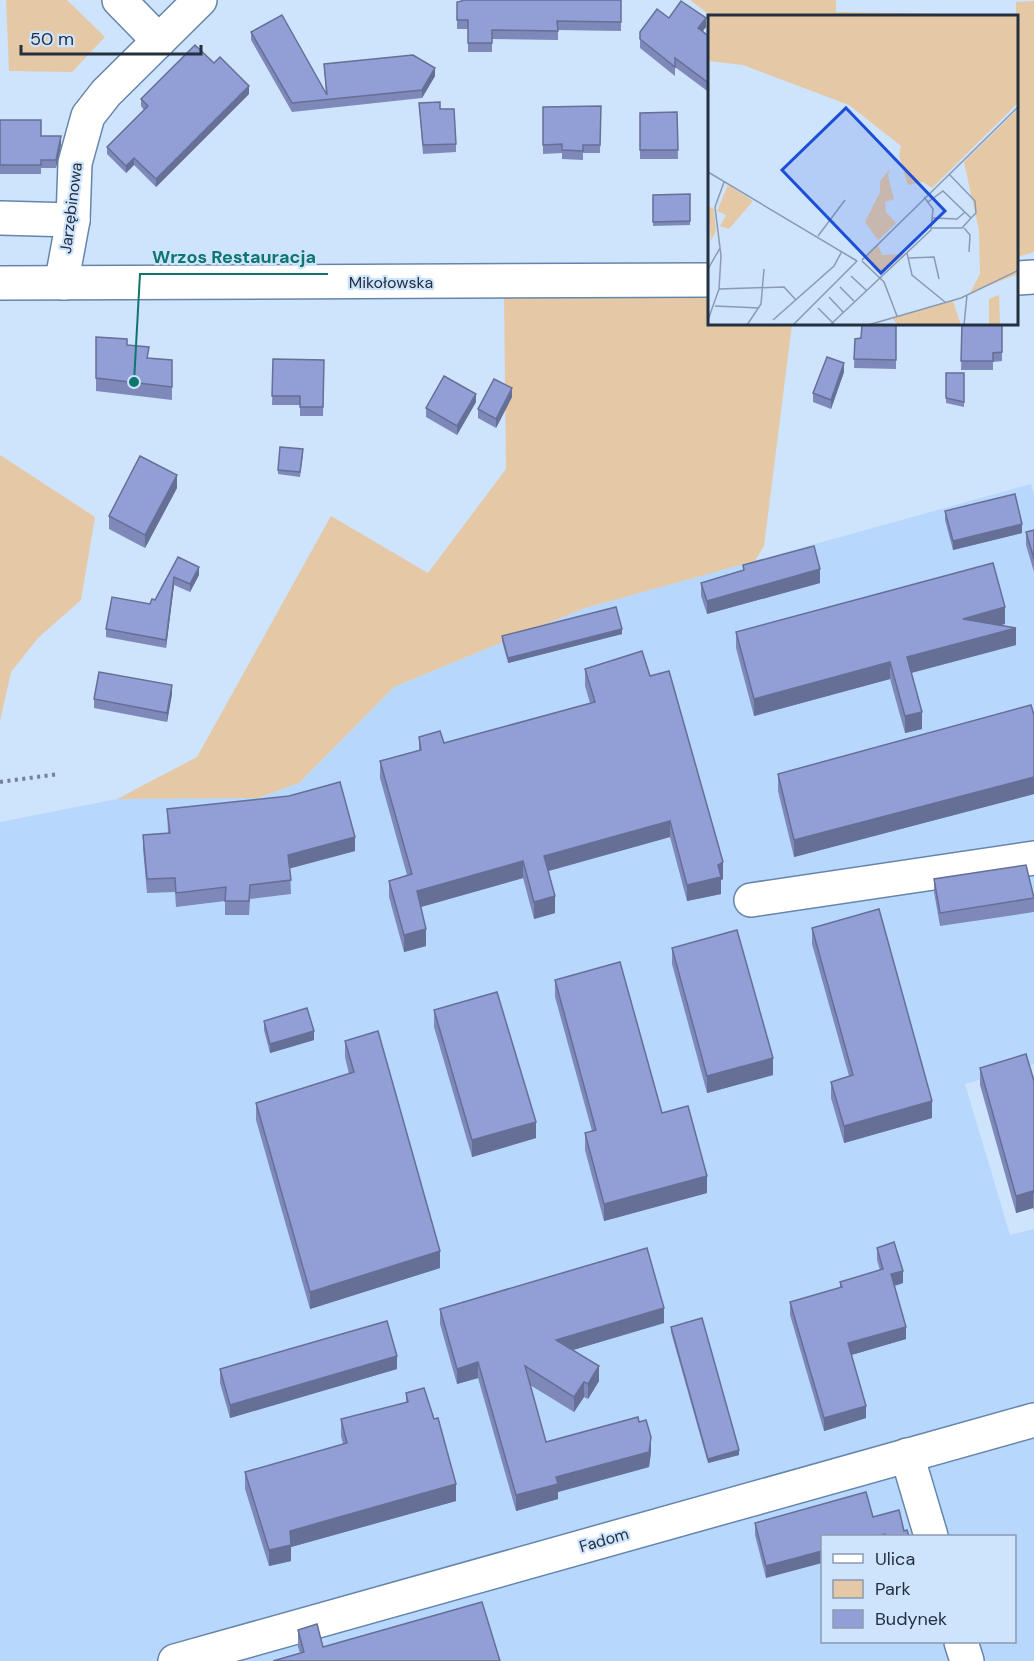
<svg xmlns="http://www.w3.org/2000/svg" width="1034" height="1661" font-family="'DM Sans',sans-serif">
  <rect width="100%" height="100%" fill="#cee3fc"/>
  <path fill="#b8d7fd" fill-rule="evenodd" d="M1031 484 1034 495V1064L965 1084 1010 1235 1034 1229V1661H0V822L117 799 258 798 299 783 394 687 585 608ZM822 1536H1014V1642H822Z"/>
  <g fill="#e5c9a7">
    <path d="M6 0H67L105 37 72 72 9 71Z"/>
    <path d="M690 0H836V12L1016 15V2L1034 1V252L1018 257V16H711Z"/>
    <path d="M710 293V324H792L764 546 755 561 585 608 394 687 299 783 258 798 117 799 197 757 331 516 428 573 506 469 504 294Z"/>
    <path d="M0 455 95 517 81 600 38 638 11 672 0 721Z"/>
  </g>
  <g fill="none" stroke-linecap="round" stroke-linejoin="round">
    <g stroke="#6685ab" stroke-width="36">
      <g id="minor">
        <path d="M119 0 159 41"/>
        <path d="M0 218 73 220"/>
        <path d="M1018 278 1034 277"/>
        <path d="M0 283 710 280"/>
        <path d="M64 283V269L73 220 75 163 88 116 106 93 200 0"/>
        <path d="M751 900 1034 858"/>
        <path d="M907 1455 931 1536"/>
        <path d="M961 1642 967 1661"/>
        <path d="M175 1661 1034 1420"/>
      </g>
    </g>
    <path stroke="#738397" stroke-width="4" stroke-dasharray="3 4.5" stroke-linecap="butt" d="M0 782 59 774"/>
    <use href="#minor" stroke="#fff" stroke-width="33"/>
  </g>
  <g fill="#7e89b9">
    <path d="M621 0V31L558 30V40L492 39V52H468V29H457V2Z"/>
    <path d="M669 18 706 27 703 31 710 37V93L675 67V76L640 48V32Z"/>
    <path d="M251 32 326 94 324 64 435 76 422 98 292 112 251 40Z"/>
    <path d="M214 63 249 94 156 187 134 165 126 173 107 154V147L144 110 141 106V99Z"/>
    <path d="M419 103 440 109 456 144V152L423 154Z"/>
    <path d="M601 106 600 153H583V160L562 159V153L543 154V107Z"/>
    <path d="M677 112 678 159H640V113Z"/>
    <path d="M0 120 61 145 56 168H41V174H0Z"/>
    <path d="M690 194V225L653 226V195Z"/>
    <path d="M896 324V369L854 368 855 339 861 338Z"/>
    <path d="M962 324H1002V361L993 362V370H961Z"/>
    <path d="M96 337 127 345 149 358 172 360V400L96 391Z"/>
    <path d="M273 359 324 360 323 416H300V405H272Z"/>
    <path d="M844 372 831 409 813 402V393Z"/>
    <path d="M946 373H964V407L946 403Z"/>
    <path d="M512 397 496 428 478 418V409Z"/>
    <path d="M476 402 457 435 426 417V408Z"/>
    <path d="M303 454 300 477 278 474V470Z"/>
    <path d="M177 488 145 548 109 529V516Z"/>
    <path d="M945 511 1022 533 953 550 945 520Z"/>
    <path d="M1034 530V572L1026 545V532Z"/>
    <path d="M178 557 199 575 190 592 174 585 166 648 106 637V629L150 604 155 600Z"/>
    <path d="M743 565 820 583 707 614 701 596V583L743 570Z"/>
    <path d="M1005 624 1000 625 1016 645 911 673 922 729 905 733 890 679 754 716 736 648V632Z"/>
    <path d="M622 634 508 663 502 641V636Z"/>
    <path d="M585 669 650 676 723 879 721 880V894L687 901 670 837 549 871 555 913 534 919 523 878 421 907 426 946 404 952 389 897V881L407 875 380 778V761L419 750V737L444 743 590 703 585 686Z"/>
    <path d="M172 694 167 722 94 708V699Z"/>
    <path d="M1034 715V794L794 857 778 791V774Z"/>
    <path d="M167 809 355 851 290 868 291 894 250 899 249 915H225V901L176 907 175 892 147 893 143 849V835L168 833Z"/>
    <path d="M934 879 1034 898V912L940 926 934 892Z"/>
    <path d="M812 928 932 1118 844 1143 831 1098V1082L849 1076 812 944Z"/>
    <path d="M672 948 773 1075 707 1093 672 964Z"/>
    <path d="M555 980 662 1113 707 1193 604 1221 585 1150V1133L592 1131 555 997Z"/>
    <path d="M434 1010 536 1138 472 1157 434 1027Z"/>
    <path d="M264 1021 314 1040 270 1053 264 1030Z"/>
    <path d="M345 1041 440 1268 310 1309 256 1120V1103L349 1074 345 1057Z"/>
    <path d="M980 1068 1034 1081V1211L1033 1208 1016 1213 980 1085Z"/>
    <path d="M877 1248 903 1283 894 1286 906 1339 851 1355 866 1418 824 1431 790 1315V1302L840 1288V1282L880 1270 877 1260Z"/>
    <path d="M440 1309 664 1323 573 1350 599 1381 588 1399 584 1397 574 1412 530 1385 546 1442 651 1452 649 1467 558 1492V1499L516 1511 478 1378 457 1384 440 1324Z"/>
    <path d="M671 1327 739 1455 708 1463 671 1332Z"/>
    <path d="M220 1369H397L230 1418 220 1383Z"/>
    <path d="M406 1393 456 1501 291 1547V1561L269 1566 245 1489V1472L343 1444 341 1436V1419L406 1403Z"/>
    <path d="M873 1517 904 1531 909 1536H822L766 1578 755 1535V1523Z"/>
    <path d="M298 1630 323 1647 300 1653 298 1647Z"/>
  </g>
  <g fill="#666f96">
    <path d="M706 18V27L698 37V28Z"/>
    <path d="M435 68V76L422 98V90Z"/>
    <path d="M249 86V94L156 187V179Z"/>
    <path d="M61 136V145L56 168V160Z"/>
    <path d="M134 158V165L126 173V166Z"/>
    <path d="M844 363V372L831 409V400Z"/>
    <path d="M512 388V397L496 428V419Z"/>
    <path d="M476 394V402L457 435V426Z"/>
    <path d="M177 475V488L145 548V535Z"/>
    <path d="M1022 524V533L953 550V541Z"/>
    <path d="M199 567V575L190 592V584Z"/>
    <path d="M820 569V583L707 614V601Z"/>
    <path d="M174 577V585L166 648V640Z"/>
    <path d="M1005 607V624L963 635V619Z"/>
    <path d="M1016 628V645L907 674V657Z"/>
    <path d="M622 629V634L508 663V658Z"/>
    <path d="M890 662V679L754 716V699Z"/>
    <path d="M172 685V694L167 722V713Z"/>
    <path d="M922 712V729L905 733V716Z"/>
    <path d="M1034 777V794L794 857V840Z"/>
    <path d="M670 821V837L544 872V856Z"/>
    <path d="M355 837V851L288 869V855Z"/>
    <path d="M523 861V878L417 908V891Z"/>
    <path d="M723 862V879L721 880V894L687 901V885L718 865Z"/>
    <path d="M555 896V913L534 919V902Z"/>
    <path d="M426 929V946L404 952V935Z"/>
    <path d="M314 1031V1040L270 1053V1044Z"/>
    <path d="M773 1058V1075L707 1093V1076Z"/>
    <path d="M932 1101V1118L844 1143V1126Z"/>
    <path d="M536 1122V1138L472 1157V1140Z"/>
    <path d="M707 1176V1193L604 1221V1204Z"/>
    <path d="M1033 1191V1208L1016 1213V1196Z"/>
    <path d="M440 1251V1268L310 1309V1292Z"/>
    <path d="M903 1271V1283L891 1287V1274Z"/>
    <path d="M664 1308V1323L556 1355V1340Z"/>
    <path d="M906 1327V1339L848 1356V1343Z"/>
    <path d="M397 1356V1369L230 1418V1405Z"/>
    <path d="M478 1362V1378L457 1384V1369Z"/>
    <path d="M599 1366V1381L588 1399V1384Z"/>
    <path d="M584 1382V1397L574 1412V1397Z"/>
    <path d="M866 1406V1418L824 1431V1418Z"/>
    <path d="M651 1437V1452L649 1467 558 1492V1499L516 1511V1495L556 1477Z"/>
    <path d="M739 1450V1455L708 1463V1459Z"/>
    <path d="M456 1484V1501L291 1547V1561L269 1566V1550L290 1531Z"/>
    <path d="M822 1551V1563L766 1578V1566Z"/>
  </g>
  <g fill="#929fd7" stroke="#666f96" stroke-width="1.5">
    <path d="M462 0H621V22L557 21 558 31 492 30V43H468V20H457V2L462 1Z"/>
    <path d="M681 1 706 18 698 28 710 37V84L675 58V67L640 39V32L657 9 669 18Z"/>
    <path d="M282 15 327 95 324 64 413 55 435 68 422 90 292 103 251 32Z"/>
    <path d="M195 45 214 63 220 57 249 86 156 179 134 158 126 166 107 147 148 106 141 99Z"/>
    <path d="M440 102V109H454L456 144 423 145 419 103Z"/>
    <path d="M601 106 600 145H583V151L562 150V144L543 145V107Z"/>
    <path d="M677 112 678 150H640V113Z"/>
    <path d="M0 120H41V136H61L56 160H41V165H0Z"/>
    <path d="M690 194V221L653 222V195Z"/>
    <path d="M862 324H896V360L854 359 855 339 861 338Z"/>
    <path d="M962 324H1002V352L993 353V361H961Z"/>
    <path d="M96 337 127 339V345L149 347 147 358 172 360V387L96 378Z"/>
    <path d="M827 357 844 363 831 400 813 393Z"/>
    <path d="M273 359 324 360 323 407H300V396H272Z"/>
    <path d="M946 373H964V402L946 398Z"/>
    <path d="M444 376 476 394 457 426 426 408Z"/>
    <path d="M494 379 512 388 496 419 478 409Z"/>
    <path d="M280 447 303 449 300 472 278 470Z"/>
    <path d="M140 456 177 475 145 535 109 516Z"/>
    <path d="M1015 494 1022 524 953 541 945 511Z"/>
    <path d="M1034 530V559L1026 532Z"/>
    <path d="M814 546 820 569 707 601 701 583 744 570 743 565Z"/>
    <path d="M178 557 199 567 190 584 174 577 166 640 106 629 112 597 150 604 152 599 155 600Z"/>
    <path d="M993 563 1005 607 963 619 1016 628 907 657 922 712 905 716 890 662 754 699 736 632Z"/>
    <path d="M616 607 622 629 508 658 502 636Z"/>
    <path d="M642 651 650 676 669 671 723 862 718 865 721 877 687 885 670 821 544 856 555 896 534 902 523 861 417 891 426 929 404 935 389 881 412 874 380 761 421 750 419 737 440 731 444 743 595 702 585 669Z"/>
    <path d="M99 672 172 685 167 713 94 699Z"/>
    <path d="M1031 705 1034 715V777L794 840 778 774Z"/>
    <path d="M340 782 355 837 288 855 291 880 250 885 249 901H225L226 887 176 893 175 878 147 879 143 835 170 833 167 809 289 796Z"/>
    <path d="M1026 865 1034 898 940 913 934 879Z"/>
    <path d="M879 909 932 1101 844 1126 831 1082 853 1075 812 928Z"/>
    <path d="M737 930 773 1058 707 1076 672 948Z"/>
    <path d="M620 962 662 1113 688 1106 707 1176 604 1204 585 1133 596 1130 555 980Z"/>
    <path d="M497 992 536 1122 472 1140 434 1010Z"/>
    <path d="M307 1008 314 1031 270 1044 264 1021Z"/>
    <path d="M378 1031 440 1251 310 1292 256 1103 354 1072 345 1041Z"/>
    <path d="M1026 1054 1034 1081V1194L1033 1191 1016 1196 980 1068Z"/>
    <path d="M894 1242 903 1271 891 1274 906 1327 848 1343 866 1406 824 1418 790 1302 842 1287 840 1282 883 1269 877 1248Z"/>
    <path d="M647 1248 664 1308 556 1340 599 1366 588 1384 584 1382 574 1397 525 1366 546 1442 638 1417 639 1422 646 1420 651 1437 649 1452 556 1477 558 1484 516 1495 478 1362 457 1369 440 1309Z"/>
    <path d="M702 1318 739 1450 708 1459 671 1327Z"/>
    <path d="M387 1321 397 1356 230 1405 220 1369Z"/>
    <path d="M424 1388 434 1419 438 1418 456 1484 290 1531 291 1545 269 1550 245 1472 347 1443 341 1419 408 1402 406 1393Z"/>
    <path d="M866 1492 873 1517 899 1510 904 1531 907 1530 909 1536H886L885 1534 876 1536H822V1551L766 1566 755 1523Z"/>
    <path d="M482 1602 500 1661H273L304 1652 298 1630 317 1624 323 1647Z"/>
  </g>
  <g text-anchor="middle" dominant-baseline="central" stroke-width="4.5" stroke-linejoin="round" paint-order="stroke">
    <g font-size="16" fill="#233040" stroke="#cee3fc">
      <text transform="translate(71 208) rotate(-83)">Jarzębinowa</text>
      <text x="391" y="282">Mikołowska</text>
      <text transform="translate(604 1540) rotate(-16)">Fadom</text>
    </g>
  </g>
  <g transform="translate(708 15)">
    <rect width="310" height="310" fill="#cee3fc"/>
    <path d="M0 0H310V88L224 173 215 167 200 170 191 141 193 131 141 90 35 50 0 46ZM310 94V259L262 278 272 259 271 216 256 147ZM182 154 180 161 186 184 177 187 178 197 188 208 170 225 157 207 172 177V166ZM20 170 45 186 21 214 12 211 18 200 9 196ZM0 191 6 194 8 216 3 226ZM170 230 174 240 197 239 172 259 158 242ZM291 280 292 310H281V284ZM245 286 253 310H190L184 303Z" fill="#e5c9a7"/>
    <path fill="none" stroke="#8a9bb1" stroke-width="1.5" d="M0 157 149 246M241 159 267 186 268 198 263 203M220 187 235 176 263 203 254 213H224M225 203 249 204 257 197M256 213 262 220 261 237M110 221 137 185M199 238 204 260 237 287M201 243 226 242 231 264M154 245 311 91M154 246 176 267 189 301M0 254 12 233M143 261 158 275M132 272 146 286M11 274 76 272 88 285M121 282 135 297M7 291 51 293M110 293 127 310M0 305 11 274 13 241 7 192 16 167M65 305 126 251 134 236M39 310 53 289 56 254M85 310 149 246M122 310 223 215 225 194 216 182M160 310 253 283 311 255M256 310 259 280"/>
    <path fill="#1d4ed8" fill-opacity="0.15" stroke="#1d4ed8" stroke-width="3" d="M138 93 237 196 173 258 74 155Z"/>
    <rect width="310" height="310" fill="none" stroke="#233040" stroke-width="3"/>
  </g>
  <path fill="none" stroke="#0f766e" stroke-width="2" d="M134 382L140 274H328"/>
  <circle fill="#0f766e" stroke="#cee3fc" stroke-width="2" cx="134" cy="382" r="6"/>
  <g font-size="18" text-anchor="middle" font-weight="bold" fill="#0f766e" stroke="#cee3fc" stroke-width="4.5" stroke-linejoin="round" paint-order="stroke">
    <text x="234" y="263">Wrzos Restauracja</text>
  </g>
  <rect x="821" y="1535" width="195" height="108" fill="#cee3fc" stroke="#8a9bb1" stroke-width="1.5"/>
  <rect x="833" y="1554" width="30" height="9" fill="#ffffff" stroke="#8a9bb1" stroke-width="1.5"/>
  <text x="875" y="1565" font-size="18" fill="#233040">Ulica</text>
  <rect x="833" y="1580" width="30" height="18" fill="#e5c9a7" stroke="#8a9bb1" stroke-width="1.5"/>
  <text x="875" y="1595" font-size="18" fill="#233040">Park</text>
  <rect x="833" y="1610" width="30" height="18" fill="#929fd7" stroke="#8a9bb1" stroke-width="1.5"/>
  <text x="875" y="1625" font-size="18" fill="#233040">Budynek</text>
  <path d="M21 45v9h180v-9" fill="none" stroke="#233040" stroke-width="3"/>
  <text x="30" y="45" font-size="18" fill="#233040" stroke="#cee3fc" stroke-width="4.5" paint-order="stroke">50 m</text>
</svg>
